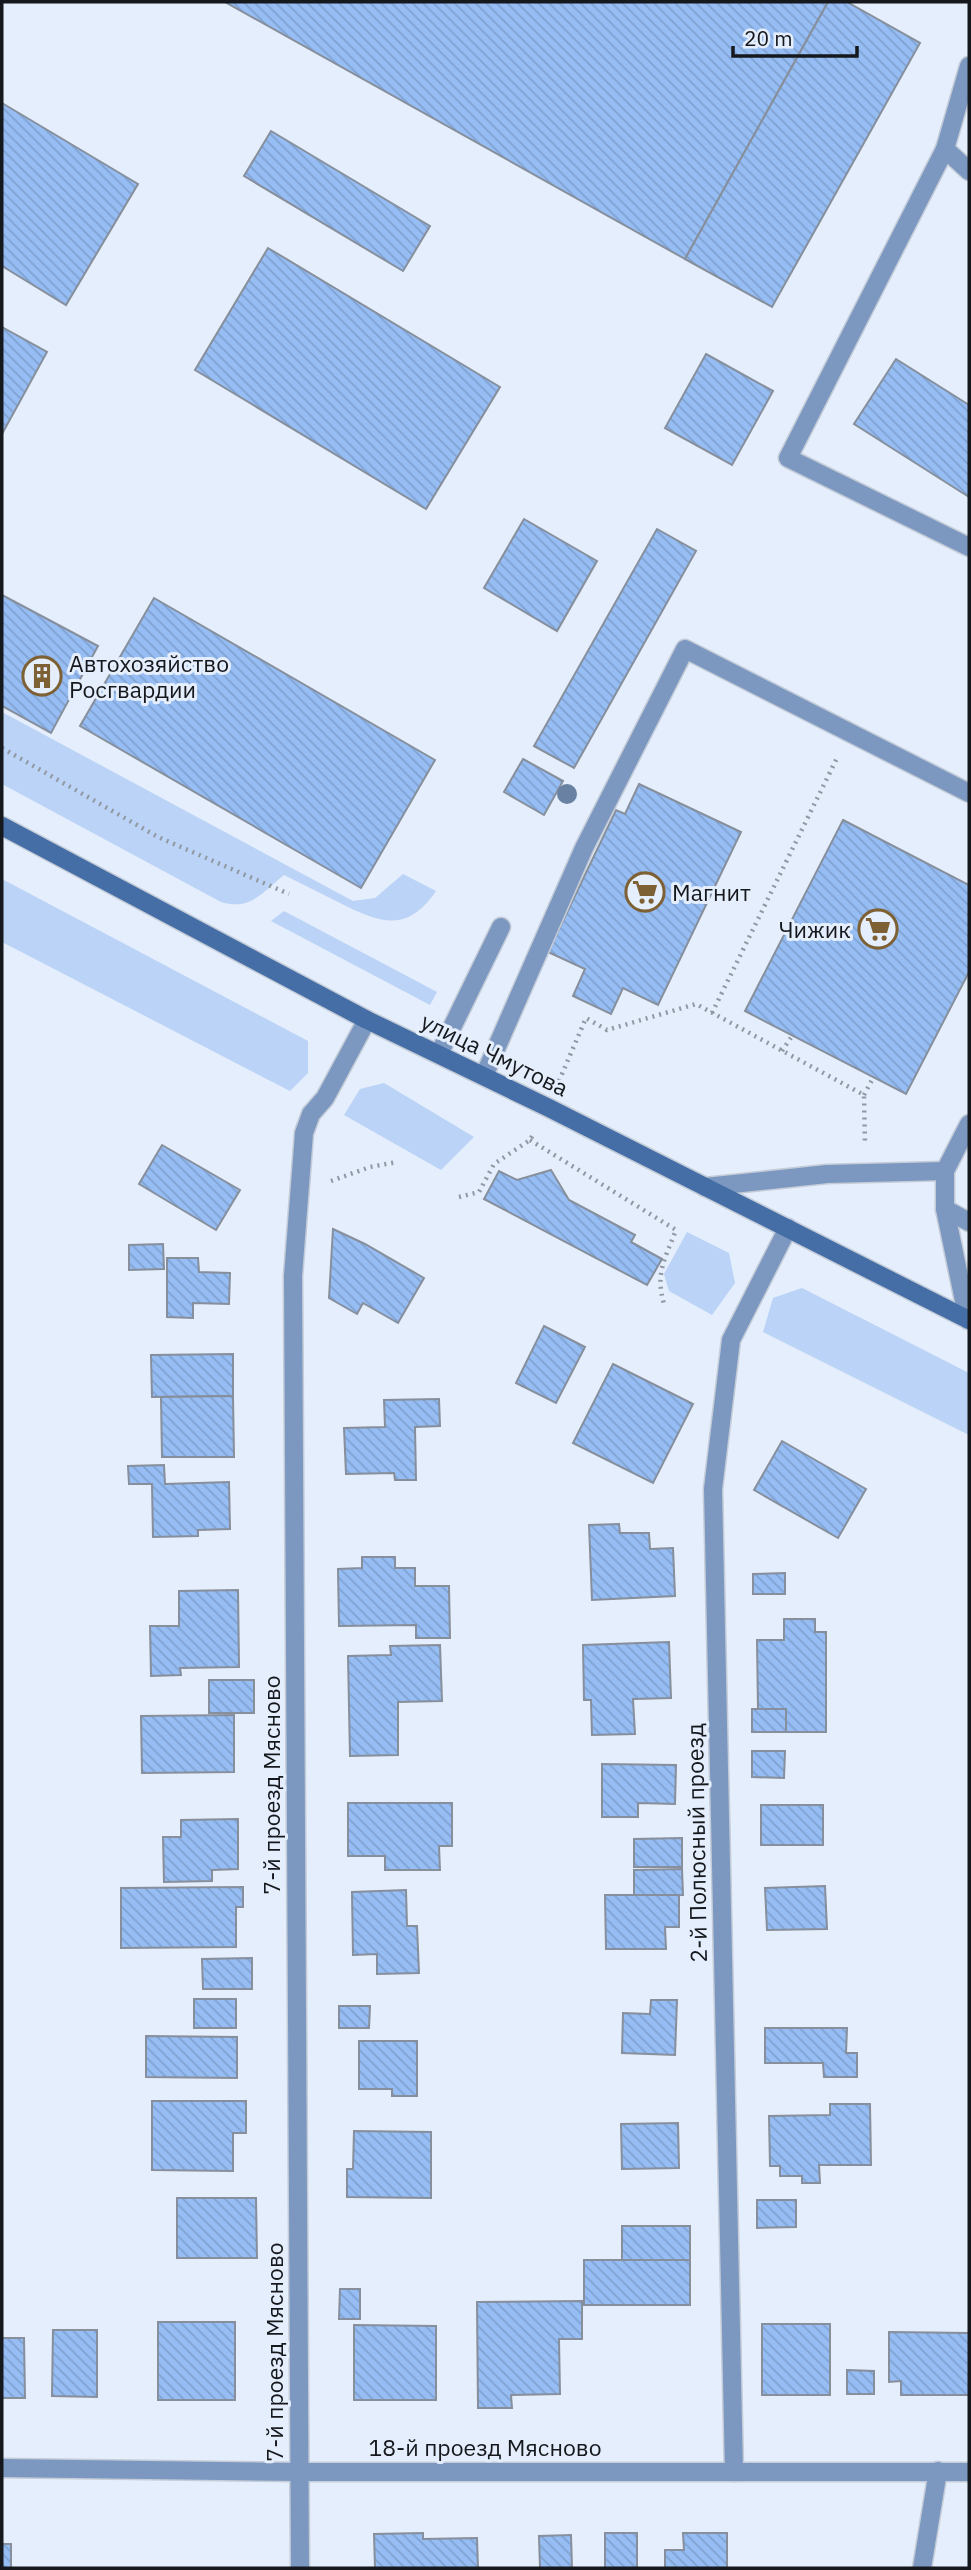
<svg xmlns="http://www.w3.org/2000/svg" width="971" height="2570" font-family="'IBM Plex Sans',sans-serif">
  <defs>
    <pattern id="building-back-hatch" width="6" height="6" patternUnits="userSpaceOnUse" patternTransform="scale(1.75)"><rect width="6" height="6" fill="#96bdf4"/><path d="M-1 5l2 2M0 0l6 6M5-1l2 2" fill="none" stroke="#80a2d1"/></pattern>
  </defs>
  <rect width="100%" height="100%" fill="#e5eefc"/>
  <g fill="#bad3f6">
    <path d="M2 712 353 901 375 898 403 874 436 891C406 935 378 922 338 902 320 893 302 884 284 875 263 892 250 911 221 902L2 784Z"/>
    <path d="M2 879 308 1041V1073L290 1091 2 942Z"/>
    <path d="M284 911 437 992 430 1005 271 921Z"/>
    <path d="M384 1083 474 1137 441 1170 344 1115 360 1089Z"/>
    <path d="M687 1232 729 1253 735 1283 712 1315 669 1291 664 1274Z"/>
    <path d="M802 1288 969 1373V1435L763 1332 773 1298Z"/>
  </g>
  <g fill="url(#building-back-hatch)" stroke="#868f9b" stroke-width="2">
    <path d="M225 2H828L685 259Z"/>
    <path d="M828 2H847L920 43 772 307 685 259Z"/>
    <path d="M2 103 138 184 66 305 2 266Z"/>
    <path d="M271 131 430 226 403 271 244 176Z"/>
    <path d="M268 248 500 387 426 509 195 370Z"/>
    <path d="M2 327 47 352 2 434Z"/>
    <path d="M706 354 773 391 732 465 665 428Z"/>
    <path d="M896 359 969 405V497L854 424Z"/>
    <path d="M524 519 597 561 557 631 484 588Z"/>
    <path d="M657 529 696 551 574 768 534 746Z"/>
    <path d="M2 595 98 646 51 733 2 706Z"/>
    <path d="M154 598 435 760 361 888 80 726Z"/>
    <path d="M523 759 563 781 544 815 504 792Z"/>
    <path d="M639 784 741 832 658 1005 623 988 611 1014 573 996 585 969 548 952 616 810 625 814Z"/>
    <path d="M843 820 969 885V972L906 1094 745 1011Z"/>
    <path d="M162 1145 240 1190 216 1230 139 1184Z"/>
    <path d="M551 1170 569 1200 635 1235 631 1242 662 1259 647 1285 484 1199 499 1171 517 1180Z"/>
    <path d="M333 1229 365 1244 424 1278 398 1323 363 1303 357 1314 329 1298Z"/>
    <path d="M163 1244 164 1269 129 1270V1245Z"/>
    <path d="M167 1258H198L199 1272 230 1273 229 1304 193 1303V1318L167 1317Z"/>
    <path d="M544 1326 585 1347 556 1403 516 1383Z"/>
    <path d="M233 1354V1396L152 1397 151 1355Z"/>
    <path d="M613 1364 693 1404 653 1483 573 1443Z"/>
    <path d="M233 1396 234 1457H162L161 1397Z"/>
    <path d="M439 1399 440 1426 415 1427 416 1480H395L394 1473 346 1474 344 1428 385 1427 384 1400Z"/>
    <path d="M782 1441 866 1489 838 1538 754 1490Z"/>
    <path d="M164 1465 165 1484 229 1482 230 1529 198 1530V1536L153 1537 152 1484H129L128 1466Z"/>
    <path d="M619 1524 620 1533H649L650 1549 673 1548 675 1596 592 1600 589 1525Z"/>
    <path d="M362 1557H395V1568H415V1586H449L450 1638H416V1625L339 1626 338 1569 362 1568Z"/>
    <path d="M785 1573V1594H753V1574Z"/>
    <path d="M238 1590 239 1667 180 1668 181 1675 151 1676 150 1626H179V1591Z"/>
    <path d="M784 1619H815V1632H826V1732H786V1709H758L757 1640H784Z"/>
    <path d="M669 1642 671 1698 633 1699 635 1734 592 1735 591 1700H584L583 1645Z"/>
    <path d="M440 1645 442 1701 398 1702V1755L350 1756 348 1656 391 1655 390 1646Z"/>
    <rect x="209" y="1680" width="45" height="33"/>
    <rect x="752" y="1709" width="34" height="23"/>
    <path d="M234 1715V1772L142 1773 141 1716Z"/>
    <path d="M752 1751H785L784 1778 752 1777Z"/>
    <path d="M602 1764 676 1765 675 1804 638 1803V1817H602Z"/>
    <path d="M348 1803H452V1846H439L440 1870H385V1856H348Z"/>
    <rect x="761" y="1805" width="62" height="40"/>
    <path d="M238 1819V1869L212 1870V1881L164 1882 163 1837H181V1820Z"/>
    <path d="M682 1838V1867H634V1839Z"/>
    <path d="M682 1869 683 1895 634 1896V1870Z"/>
    <path d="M825 1886 827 1929 767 1930 765 1888Z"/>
    <path d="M243 1887V1907H236V1947L121 1948V1888Z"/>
    <path d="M406 1890 407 1926H417L419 1973 377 1974V1954L353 1955 352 1892Z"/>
    <path d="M605 1895H679V1927H665L666 1949H606Z"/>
    <path d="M252 1958V1989H203L202 1959Z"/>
    <rect x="194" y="1999" width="42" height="29"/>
    <path d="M651 2000H677L675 2055 622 2053 623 2013 650 2014Z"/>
    <path d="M339 2006H370L369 2028H339Z"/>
    <path d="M765 2028H847L846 2053H857V2077H824L823 2063H765Z"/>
    <path d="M146 2036 237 2037V2078L146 2077Z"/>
    <path d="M359 2041H417V2096H392V2089H359Z"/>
    <path d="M152 2101H246V2133H233V2171L152 2170Z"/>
    <path d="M830 2104H870L871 2165H819L820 2183H802V2176H780V2166H770L769 2116 830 2115Z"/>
    <path d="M678 2123 679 2168 622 2169 621 2124Z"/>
    <path d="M354 2131 431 2132V2198L347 2197V2169H353Z"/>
    <path d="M177 2198H256L257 2258H177Z"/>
    <path d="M757 2200H796V2227L757 2228Z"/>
    <rect x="622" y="2226" width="68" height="34"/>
    <rect x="584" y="2260" width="106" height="45"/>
    <path d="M340 2289H360V2319H339Z"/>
    <path d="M582 2301V2339H559L560 2394 511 2395 512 2408H478L477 2302Z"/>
    <rect x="158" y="2322" width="77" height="78"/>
    <rect x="762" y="2324" width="68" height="71"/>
    <path d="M354 2325 436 2326V2400H354Z"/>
    <path d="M53 2330H97V2397L52 2396Z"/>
    <path d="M889 2332 969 2333V2395H901V2381L889 2382Z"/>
    <path d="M2 2338H24L25 2398H2Z"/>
    <path d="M847 2370 874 2371V2394H847Z"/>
    <path d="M423 2533V2539L477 2538 478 2568H375L374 2534Z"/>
    <rect x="605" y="2533" width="32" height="35"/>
    <path d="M683 2533H727V2568H665V2550H684Z"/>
    <path d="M571 2535 572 2568H540L539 2536Z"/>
    <rect x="2" y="2544" width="9" height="24"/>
  </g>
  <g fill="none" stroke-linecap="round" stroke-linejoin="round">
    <g stroke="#c4ccd8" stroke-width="21">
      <g id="service">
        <path d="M969 66 945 149 969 171"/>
        <path d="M945 149 788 458 969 547"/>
        <path d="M439 1054 501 927"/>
        <path d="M484 1076 584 848 685 649 969 793"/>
        <path d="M705 1187 827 1174 945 1171"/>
        <path d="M945 1209 969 1222"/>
        <path d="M968 1320 945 1209V1171L969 1124"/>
      </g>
    </g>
    <g stroke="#c4ccd8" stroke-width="21">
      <g id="minor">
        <path d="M2 2468 299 2472H969"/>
        <path d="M734 2472 713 1489 731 1340 788 1228"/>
        <path d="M300 2568 293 1276 304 1133 311 1114 325 1098 367 1020"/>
        <path d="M922 2568 938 2471"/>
      </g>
    </g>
    <g stroke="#c4ccd8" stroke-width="21">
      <path id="secondary" d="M2 826 367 1020 547 1107 969 1320"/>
    </g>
    <g stroke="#9198a2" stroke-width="4.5" stroke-dasharray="2 5" stroke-linecap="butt">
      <path d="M2 748 158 837 289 894"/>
      <path d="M712 1013 837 758"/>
      <path d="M782 1051 792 1036"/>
      <path d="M559 1081 586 1018 607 1030 696 1004 864 1095 865 1145"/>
      <path d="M864 1095 873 1078"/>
      <path d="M530 1140 676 1230C665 1259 655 1273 664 1304"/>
      <path d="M331 1181 370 1167 397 1162"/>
      <path d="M459 1197 479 1192 494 1164 530 1140 534 1133"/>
    </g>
    <use href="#service" stroke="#7c98c0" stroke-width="18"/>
    <use href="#minor" stroke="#7c98c0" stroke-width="18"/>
    <use href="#secondary" stroke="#456ea7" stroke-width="18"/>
  </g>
  <circle fill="#6981a2" cx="567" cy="794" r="10"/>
  <defs>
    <g id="building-ring" transform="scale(2.0125)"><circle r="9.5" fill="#e5eefc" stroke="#7d6034" stroke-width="1.5"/><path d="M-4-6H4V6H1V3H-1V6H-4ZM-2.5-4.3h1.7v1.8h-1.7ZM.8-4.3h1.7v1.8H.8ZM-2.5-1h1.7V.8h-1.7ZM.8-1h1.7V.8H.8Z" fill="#7d6034"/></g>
    <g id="supermarket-ring" transform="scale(2.0125)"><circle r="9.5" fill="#e5eefc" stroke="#7d6034" stroke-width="1.5"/><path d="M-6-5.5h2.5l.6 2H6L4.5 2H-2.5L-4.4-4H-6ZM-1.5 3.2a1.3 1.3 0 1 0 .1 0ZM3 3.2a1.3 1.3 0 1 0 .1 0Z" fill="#7d6034"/></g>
  </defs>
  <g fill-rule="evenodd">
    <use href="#building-ring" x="42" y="676"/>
    <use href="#supermarket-ring" x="645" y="892"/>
    <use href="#supermarket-ring" x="878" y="929"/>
  </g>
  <g text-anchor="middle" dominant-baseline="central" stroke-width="6" stroke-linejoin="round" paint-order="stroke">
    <g font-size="23" fill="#15181d" stroke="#e5eefc" text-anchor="start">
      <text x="69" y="663">Автохозяйство<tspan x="69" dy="26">Росгвардии</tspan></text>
      <text x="672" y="892">Магнит</text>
      <text x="851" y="929" text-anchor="end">Чижик</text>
    </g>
    <g font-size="23" fill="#15181d" stroke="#e5eefc">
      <text transform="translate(495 1054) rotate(26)">улица Чмутова</text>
      <text transform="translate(271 1785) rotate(-90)">7-й проезд Мясново</text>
      <text transform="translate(696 1843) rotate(-91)">2-й Полюсный проезд</text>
      <text transform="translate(274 2352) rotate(-90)">7-й проезд Мясново</text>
      <text x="485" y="2447">18-й проезд Мясново</text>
    </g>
  </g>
  <rect width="971" height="2570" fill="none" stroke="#15181d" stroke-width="7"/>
  <path d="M733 46v10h124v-10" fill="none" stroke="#15181d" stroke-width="3.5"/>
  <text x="744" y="46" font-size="21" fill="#15181d" stroke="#e5eefc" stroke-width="5" paint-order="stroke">20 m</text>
</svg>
